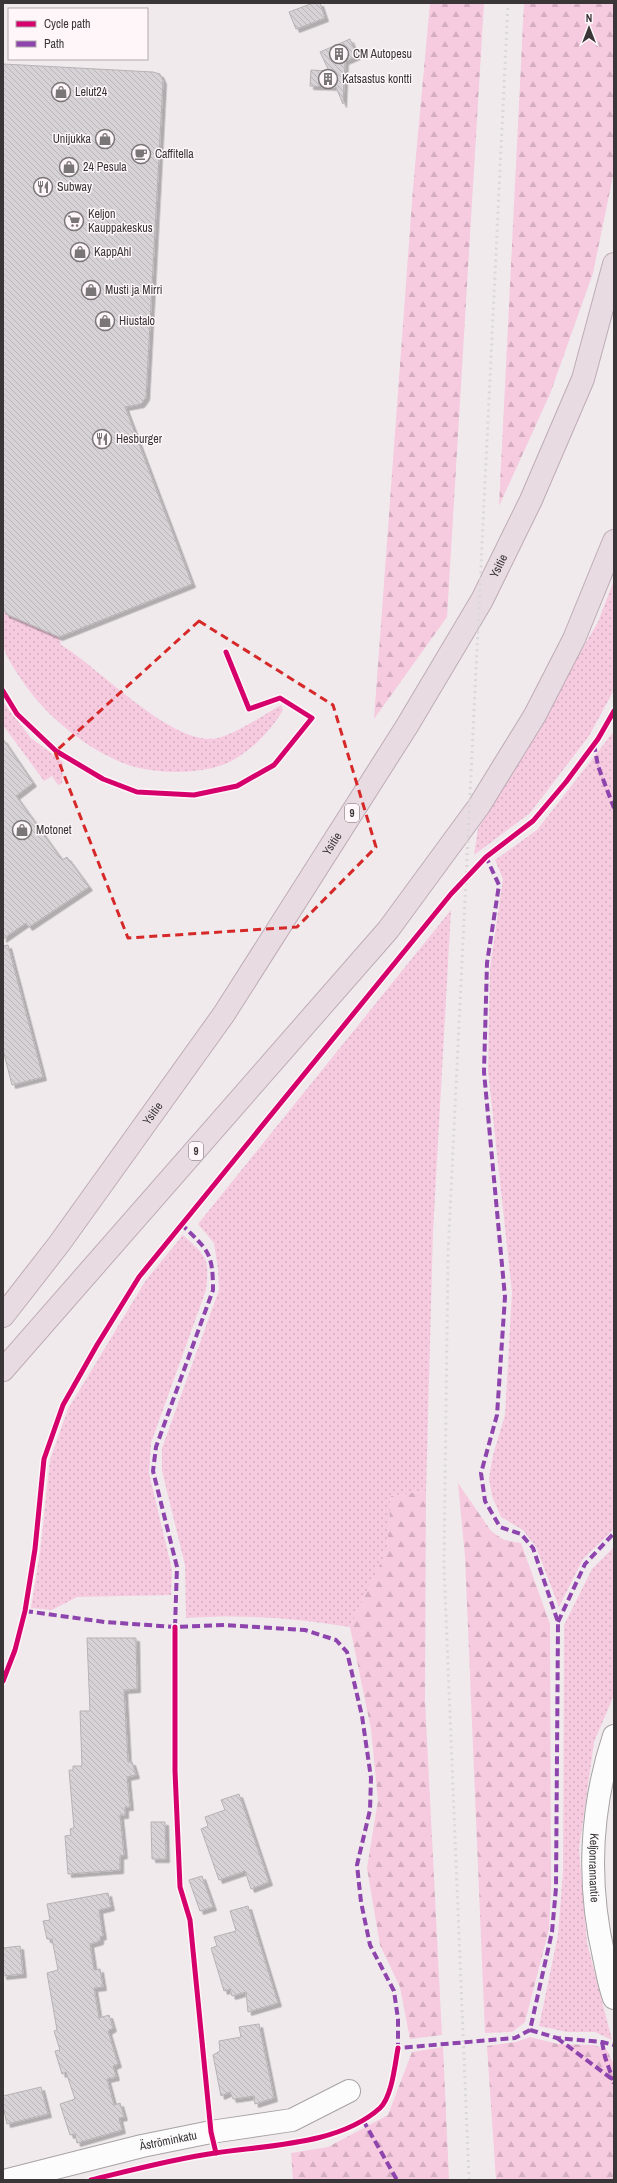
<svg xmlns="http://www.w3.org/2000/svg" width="617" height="2183" font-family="'Archivo Narrow',sans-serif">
  <defs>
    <pattern id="grass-dots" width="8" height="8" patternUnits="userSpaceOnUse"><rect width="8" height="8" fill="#f6cadf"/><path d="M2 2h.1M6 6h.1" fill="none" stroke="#d4aec0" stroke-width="1.8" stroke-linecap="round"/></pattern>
    <pattern id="forest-firs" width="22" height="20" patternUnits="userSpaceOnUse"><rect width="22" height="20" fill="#f6cadf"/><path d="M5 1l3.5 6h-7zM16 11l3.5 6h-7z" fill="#d4aec0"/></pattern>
    <pattern id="building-back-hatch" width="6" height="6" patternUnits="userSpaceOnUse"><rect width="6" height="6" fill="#d7d2d5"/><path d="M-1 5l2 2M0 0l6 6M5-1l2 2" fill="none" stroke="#b9b5b8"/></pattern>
    <filter id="shadow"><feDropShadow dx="3.5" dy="3.5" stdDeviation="0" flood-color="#0004"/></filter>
  </defs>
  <rect width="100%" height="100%" fill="#f0eaed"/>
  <g fill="url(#grass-dots)">
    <path d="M614 580V690L589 736 530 813 474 855 478 829 598 622Z"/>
    <path d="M3 606 6 614 59 637 61 645C99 667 173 748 218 738 237 733 264 715 281 705L283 710C272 729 254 748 235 759 207 776 152 775 123 763 91 750 58 725 36 699 27 688 5 658 3 645 1 633 3 618 3 606Z"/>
    <path d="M3 702 31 738 63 762 62 784 58 785 52 776 44 781 3 725Z"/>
    <path d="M614 731V1529L583 1559 559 1607 536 1547 523 1530 501 1517 492 1496 489 1478 493 1455 505 1415 512 1292 488 1071 490 968 503 879 495 860 537 830Z"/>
    <path d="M451 910 433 1231 426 1491 391 1496 387 1550 350 1627C296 1618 241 1614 186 1618L185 1565 162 1471V1448L219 1290 218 1269 214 1243 198 1224Z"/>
    <path d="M183 1235C206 1256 210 1258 206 1290L151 1443 149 1473 172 1570 171 1595 77 1597 52 1610 31 1608 40 1553 50 1460 68 1409 146 1280Z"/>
    <path d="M614 1547V1695L594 1742 579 1849 587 1943 612 2040 595 2032H567L539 2026 558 1935 563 1873 564 1625 592 1569Z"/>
  </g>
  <g fill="url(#forest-firs)">
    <path d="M430 3H484L447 617 374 719 413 188Z"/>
    <path d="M524 3H614V171L593 273 550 394 499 506Z"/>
    <path d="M458 1483 491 1531 504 1540 521 1543 550 1624 551 1891 549 1929 525 2022 512 2032 485 2033 465 1556Z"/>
    <path d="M426 1491 425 1701 442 2035 410 2039 400 1987 380 1945 367 1868 378 1800 371 1729 350 1627 387 1550 391 1496Z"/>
    <path d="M530 2037 558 2044 594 2045 607 2050 614 2065V2180H496L487 2046 516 2042Z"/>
    <path d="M443 2047 449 2180H293L291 2153 328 2147 388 2115 412 2052Z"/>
  </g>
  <g fill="url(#building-back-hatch)" stroke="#b7b2b4" filter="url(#shadow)">
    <path d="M313 3H320L325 18 296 29 289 12Z"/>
    <path d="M350 39 357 56 345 61 343 104 336 87 310 86 311 70 329 71 320 52Z"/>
    <path d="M3 64 153 72 160 74 163 81 146 397 141 404 125 407 192 584 59 637 6 614 3 606Z"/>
    <path d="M3 739 33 783 16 796 62 860 67 857 89 887 29 927 26 923 3 939Z"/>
    <path d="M8 945 43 1077 12 1085 3 1050V946Z"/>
    <path d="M87 1638H136L137 1689 124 1690 128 1762H132L136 1775 127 1777 130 1807H125V1815H120L124 1855 120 1856V1870L68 1874 65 1836 71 1835 70 1829 74 1828 69 1770H73V1766H82L80 1711H90Z"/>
    <path d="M239 1794 269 1882 251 1889 245 1871 219 1880 201 1829 208 1826 205 1817 225 1810 221 1800Z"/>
    <path d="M151 1822H165L166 1859H152Z"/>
    <path d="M202 1876 213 1907 200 1911 189 1880Z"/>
    <path d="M108 1893 111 1907 99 1910 103 1936 100 1937V1941L90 1944 94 1970 100 1969 103 1987 94 1988 99 2018 109 2015 113 2028 108 2031 118 2064 113 2066 116 2077 107 2079 114 2105 120 2103 124 2117 119 2118 122 2130 77 2143 75 2134 70 2135 60 2104 75 2099 66 2072 62 2074 55 2051 60 2050 54 2031 57 2030 47 1973 58 1970 52 1939H47L43 1921 50 1920 47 1904Z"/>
    <path d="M248 1906 278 2003 248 2012 246 1992 232 1996 230 1989 224 1991 211 1948 217 1946 214 1937 236 1931 230 1911Z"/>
    <path d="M20 1946 23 1974 3 1976V1948Z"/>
    <path d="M259 2024 274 2098 255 2104 254 2096 233 2099 230 2092 221 2096 213 2055 220 2051 219 2041 241 2037 239 2027Z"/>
    <path d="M41 2087 48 2114 7 2124 3 2106V2096Z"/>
  </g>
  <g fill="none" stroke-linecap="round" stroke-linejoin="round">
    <g stroke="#a7a2a4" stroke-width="24">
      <g id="minor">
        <path id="s1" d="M614 1736C590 1808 587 1884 604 1957 607 1971 609 1985 614 1998"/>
        <path id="s2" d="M8 2180 142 2146 211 2132 292 2120 349 2091"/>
      </g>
    </g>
    <g stroke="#beacb5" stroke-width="24">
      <g id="highway">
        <path id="s3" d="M3 1316 59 1244 224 1014 407 726 482 600 531 500 583 379 614 264"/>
        <path d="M3 1370 388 930 479 806 535 715 574 639 614 541"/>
      </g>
    </g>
    <use href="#minor" stroke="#fdfcfc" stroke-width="22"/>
    <use href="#highway" stroke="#e9dbe2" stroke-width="22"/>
    <path stroke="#dad8d9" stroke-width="3" stroke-dasharray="2 4" stroke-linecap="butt" d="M469 2180 444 1567 448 1254 508 3"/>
    <g stroke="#8e44ad" stroke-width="4" stroke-dasharray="8 4" stroke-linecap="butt">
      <path d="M594 744 598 766 614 808"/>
      <path d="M25 1611 105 1622 175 1627 225 1625 305 1630 336 1640 347 1652 362 1716 371 1778 370 1810 357 1865 361 1902 370 1945 394 1991 398 2019V2048L515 2038 530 2030 552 1932 556 1888 558 1622 533 1548 521 1534 500 1527 485 1501 481 1473 497 1415 505 1297 484 1072 487 963 499 885 486 857"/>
      <path d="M558 1622 585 1564 614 1533"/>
      <path d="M175 1627 177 1567 153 1471 156 1447 213 1290C213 1252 208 1250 181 1224"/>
      <path d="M530 2030 557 2038 602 2042 614 2045"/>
      <path d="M557 2038 612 2079 614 2083"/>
      <path d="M602 2042 605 2057 613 2080"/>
      <path d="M363 2120 397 2180"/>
    </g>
    <g stroke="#fef6f9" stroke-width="8">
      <g id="cycleway">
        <path d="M3 691 17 714 56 751 103 779 137 792 194 795 237 786 274 765 312 718 280 698 249 709 226 652"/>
        <path d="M175 1627V1771L180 1887 190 1920 211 2132 216 2153"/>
        <path d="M3 1681 15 1650 25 1611 35 1549 44 1459 63 1405 97 1345 139 1277 451 894 486 857 533 821 566 782 598 739 614 711"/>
        <path d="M91 2180C132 2170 173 2159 215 2153 267 2145 339 2145 380 2108 392 2097 395 2064 398 2048"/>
      </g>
    </g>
    <use href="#cycleway" stroke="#d6006c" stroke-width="5"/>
  </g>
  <path fill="none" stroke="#d62828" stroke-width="3" stroke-dasharray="8 5" stroke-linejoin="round" d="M199 621 333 705 376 847 297 927 128 938 55 752Z"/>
  <defs>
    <g id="building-ring" transform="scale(1)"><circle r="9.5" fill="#fef6f9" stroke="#7a7577" stroke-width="1.5"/><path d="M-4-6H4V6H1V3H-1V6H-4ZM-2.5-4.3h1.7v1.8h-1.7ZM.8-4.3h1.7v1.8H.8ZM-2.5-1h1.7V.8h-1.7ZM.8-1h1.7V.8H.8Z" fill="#7a7577"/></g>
    <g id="shop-ring" transform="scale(1)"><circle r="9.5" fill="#fef6f9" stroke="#7a7577" stroke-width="1.5"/><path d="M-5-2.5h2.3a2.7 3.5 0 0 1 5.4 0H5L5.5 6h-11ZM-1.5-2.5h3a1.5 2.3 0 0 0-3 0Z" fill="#7a7577"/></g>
    <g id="cafe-ring" transform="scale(1)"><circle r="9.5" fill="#fef6f9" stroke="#7a7577" stroke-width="1.5"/><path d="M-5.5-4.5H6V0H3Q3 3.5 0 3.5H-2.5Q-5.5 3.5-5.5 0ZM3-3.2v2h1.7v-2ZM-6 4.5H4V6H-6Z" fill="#7a7577"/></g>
    <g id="restaurant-ring" transform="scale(1)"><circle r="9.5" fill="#fef6f9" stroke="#7a7577" stroke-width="1.5"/><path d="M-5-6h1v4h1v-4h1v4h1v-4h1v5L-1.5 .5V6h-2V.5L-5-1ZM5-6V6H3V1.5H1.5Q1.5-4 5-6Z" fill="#7a7577"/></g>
    <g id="supermarket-ring" transform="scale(1)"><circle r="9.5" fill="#fef6f9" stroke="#7a7577" stroke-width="1.5"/><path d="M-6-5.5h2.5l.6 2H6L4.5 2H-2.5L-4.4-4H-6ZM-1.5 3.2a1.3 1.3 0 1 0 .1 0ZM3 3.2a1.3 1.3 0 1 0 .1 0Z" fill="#7a7577"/></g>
  </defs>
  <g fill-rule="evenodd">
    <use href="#building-ring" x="339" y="54"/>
    <use href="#building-ring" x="328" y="79"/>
    <use href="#shop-ring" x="61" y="92"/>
    <use href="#shop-ring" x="105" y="139"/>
    <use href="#cafe-ring" x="141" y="154"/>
    <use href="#shop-ring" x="69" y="167"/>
    <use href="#restaurant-ring" x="43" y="187"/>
    <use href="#supermarket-ring" x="74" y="221"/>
    <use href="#shop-ring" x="80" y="252"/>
    <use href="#shop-ring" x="91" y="290"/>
    <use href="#shop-ring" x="105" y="321"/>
    <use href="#restaurant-ring" x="102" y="439"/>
    <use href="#shop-ring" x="22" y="830"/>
  </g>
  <g text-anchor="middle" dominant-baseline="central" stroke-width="3" stroke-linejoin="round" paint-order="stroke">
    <g fill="#fef6f9" stroke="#757072" stroke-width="1">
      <rect x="345" y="804" width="14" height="18" rx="3"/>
      <rect x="189" y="1142" width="14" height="18" rx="3"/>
    </g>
    <g font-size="11" font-weight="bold" fill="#3a3638">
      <text x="352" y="813">9</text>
      <text x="196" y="1151">9</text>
    </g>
    <g font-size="12" fill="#3a3638" stroke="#fef6f9" text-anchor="start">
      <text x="353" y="54">CM Autopesu</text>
      <text x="342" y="79">Katsastus kontti</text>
      <text x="75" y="92">Lelut24</text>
      <text x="91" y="139" text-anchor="end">Unijukka</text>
      <text x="155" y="154">Caffitella</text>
      <text x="83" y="167">24 Pesula</text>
      <text x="57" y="187">Subway</text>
      <text x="88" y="214">Keljon<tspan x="88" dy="14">Kauppakeskus</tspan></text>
      <text x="94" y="252">KappAhl</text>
      <text x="105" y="290">Musti ja Mirri</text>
      <text x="119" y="321">Hiustalo</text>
      <text x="116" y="439">Hesburger</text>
      <text x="36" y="830">Motonet</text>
    </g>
    <g font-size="12" fill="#3a3638" stroke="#fef6f9">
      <text stroke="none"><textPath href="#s3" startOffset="900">Ysitie</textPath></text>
      <text stroke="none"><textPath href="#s3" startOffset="576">Ysitie</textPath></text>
      <text stroke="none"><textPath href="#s3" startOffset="252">Ysitie</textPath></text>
      <text stroke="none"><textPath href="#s1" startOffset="134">Keljonrannantie</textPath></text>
      <text stroke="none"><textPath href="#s2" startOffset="165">Äströminkatu</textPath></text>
    </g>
  </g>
  <rect width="617" height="2183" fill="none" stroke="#3a3638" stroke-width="8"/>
  <rect x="8" y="8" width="140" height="52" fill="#fef6f9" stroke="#b0a9ac"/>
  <rect x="16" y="21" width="20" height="6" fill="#d6006c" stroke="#b0a9ac"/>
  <text x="44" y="28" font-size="12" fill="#3a3638">Cycle path</text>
  <rect x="16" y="41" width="20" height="6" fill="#8e44ad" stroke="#b0a9ac"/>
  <text x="44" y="48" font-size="12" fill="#3a3638">Path</text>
  <g transform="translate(589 28)" stroke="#fef6f9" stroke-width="3" paint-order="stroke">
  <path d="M0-3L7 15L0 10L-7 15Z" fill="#3a3638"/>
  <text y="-6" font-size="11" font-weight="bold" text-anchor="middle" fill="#3a3638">N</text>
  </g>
</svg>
